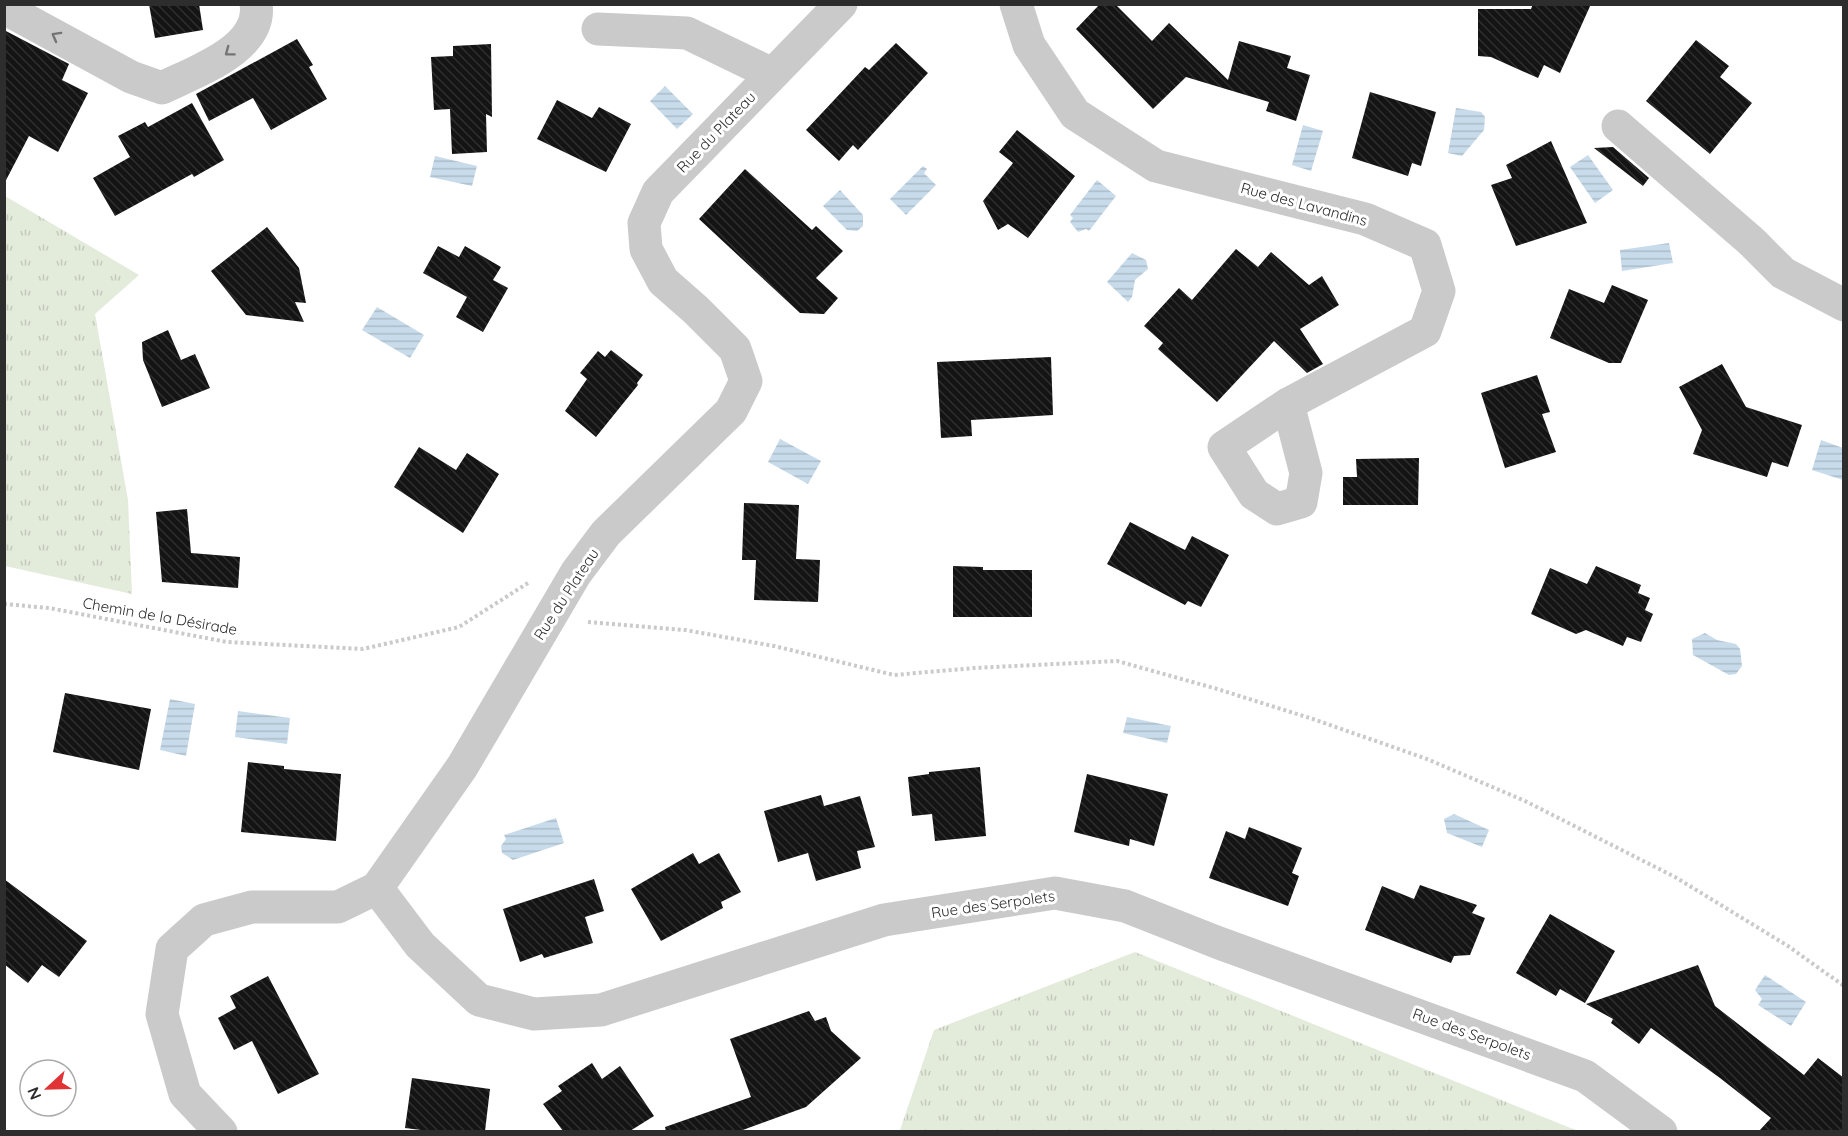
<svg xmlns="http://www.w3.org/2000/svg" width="1848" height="1136" font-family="Quicksand,sans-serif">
  <defs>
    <pattern id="grass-tufts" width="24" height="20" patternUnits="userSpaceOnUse" patternTransform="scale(1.5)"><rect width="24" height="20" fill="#e3ebdb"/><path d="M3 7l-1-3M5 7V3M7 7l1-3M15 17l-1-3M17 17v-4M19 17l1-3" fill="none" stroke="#c3cabc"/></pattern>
    <pattern id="water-rules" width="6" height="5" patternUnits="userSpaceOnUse" patternTransform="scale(1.5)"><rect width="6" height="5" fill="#c8dbea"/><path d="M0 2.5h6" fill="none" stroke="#acbcc9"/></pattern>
    <pattern id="building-back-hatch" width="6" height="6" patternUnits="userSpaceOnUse" patternTransform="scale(1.5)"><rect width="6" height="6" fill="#141414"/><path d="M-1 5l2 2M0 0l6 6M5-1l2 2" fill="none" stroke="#2e2e2e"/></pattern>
  </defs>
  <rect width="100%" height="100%" fill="#fff"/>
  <g fill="url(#grass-tufts)">
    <path d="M5 196 139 275 95 314 128 500 132 594 5 566Z"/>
    <path d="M1135 952 1578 1131H1579H896L900 1130 934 1030Z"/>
  </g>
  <g fill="url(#water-rules)">
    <path d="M665 86 693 114 677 129 650 101Z"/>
    <path d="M1456 108 1481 112 1485 117 1484 130 1462 156 1448 153Z"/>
    <path d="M1303 125 1323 131 1311 171 1292 165Z"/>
    <path d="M1588 155 1613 190 1595 203 1570 167Z"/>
    <path d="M435 156 477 166 472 186 430 177Z"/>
    <path d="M923 166 927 169 924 173 936 185 906 215 890 199Z"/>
    <path d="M1097 180 1116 196 1089 231 1086 229 1078 232 1070 222 1073 218 1070 215Z"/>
    <path d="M840 190 863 215V226L857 231 847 230 823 206Z"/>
    <path d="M1669 243 1673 263 1622 271 1620 250Z"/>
    <path d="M1132 253 1146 260 1148 269 1135 280 1132 297 1128 302 1107 282Z"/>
    <path d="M377 307 424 335 410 358 362 330Z"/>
    <path d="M780 439 821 461 808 484 768 462Z"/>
    <path d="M1821 440 1843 448V480L1812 470Z"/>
    <path d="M1705 633 1717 640 1736 644 1740 649 1742 666 1736 674 1729 675 1693 655 1692 639Z"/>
    <path d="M170 699 195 704 186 756 160 750Z"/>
    <path d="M238 711 290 718 287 744 235 737Z"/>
    <path d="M1127 717 1171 726 1167 743 1123 733Z"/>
    <path d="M1454 814 1489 830 1482 847 1447 833 1444 819Z"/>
    <path d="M556 818 564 843 513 860 502 853 501 846 506 839 504 835Z"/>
    <path d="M1765 975 1806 1002 1791 1026 1758 1005 1762 999 1755 990Z"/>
  </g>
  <g fill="url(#building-back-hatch)">
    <path d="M149 4H199L203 30 155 38Z"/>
    <path d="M1100 4H1115L1152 41 1169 23 1228 80 1239 41 1291 56 1287 68 1310 75 1296 121 1266 111 1269 102 1186 77 1153 109 1076 29Z"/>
    <path d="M1533 4H1591L1560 73 1544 65 1538 78 1491 57 1478 56V9H1531Z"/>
    <path d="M4 30 69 64 62 80 88 93 58 152 29 136 4 184Z"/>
    <path d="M297 39 313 65 309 67 327 99 271 130 253 98 209 121 196 94Z"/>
    <path d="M1696 40 1729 66 1720 77 1752 103 1710 154 1646 101Z"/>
    <path d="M896 43 928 73 858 150 853 145 839 161 806 130 865 67 869 70Z"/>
    <path d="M491 44 492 117 486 114 487 152 452 154 450 109 434 110 431 57 453 56V46Z"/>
    <path d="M1370 92 1436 112 1421 166 1412 163 1408 176 1352 158Z"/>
    <path d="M557 100 592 118 599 107 631 124 606 172 537 139Z"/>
    <path d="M192 103 224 160 194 177 192 174 115 216 93 178 130 157 118 136 145 122 148 127Z"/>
    <path d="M1017 130 1075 176 1028 238 1008 224 998 230 983 201 1013 163 999 152Z"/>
    <path d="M1551 141 1587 223 1516 246 1491 185 1512 178 1506 165Z"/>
    <path d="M1613 147 1649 178 1643 186 1594 148Z"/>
    <path d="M745 169 812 230 816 226 843 251 816 278 838 298 824 314 800 313 699 219Z"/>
    <path d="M267 227 299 268 306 303 295 302 304 322 246 315 211 271Z"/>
    <path d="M438 246 459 257 465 246 501 267 493 280 508 288 483 332 456 317 467 297 423 273Z"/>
    <path d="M1236 249 1258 267 1271 252 1309 285 1322 276 1339 305 1300 329 1323 364 1307 373 1274 341 1217 402 1158 349 1163 343 1144 326 1179 288 1192 300Z"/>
    <path d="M1612 285 1648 300 1621 363H1609L1550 338 1569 289 1604 303Z"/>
    <path d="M168 330 181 360 195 354 210 388 162 407 143 360 142 342Z"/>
    <path d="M611 350 643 375 637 383 638 385 596 437 565 411 587 379 580 373 598 351 605 357Z"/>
    <path d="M1051 357 1053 415 971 420 972 436 941 438 937 362Z"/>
    <path d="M1722 364 1746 407 1802 425 1788 467 1772 462 1767 477 1693 454 1702 430 1679 387Z"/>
    <path d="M1537 375 1550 412 1542 414 1556 452 1505 468 1481 393Z"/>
    <path d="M419 447 456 470 467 453 499 474 463 533 394 487Z"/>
    <path d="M1419 458 1418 505H1343V477H1357L1356 459Z"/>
    <path d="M744 503 799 505 796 559 820 560 818 602 754 600 756 560H742Z"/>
    <path d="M187 509 191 553 240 557 238 588 162 582 156 512Z"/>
    <path d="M1130 522 1185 550 1192 536 1229 555 1201 607 1188 601 1185 605 1107 564Z"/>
    <path d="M953 566 983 567V570H1032V617H953Z"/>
    <path d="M1596 566 1641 585 1638 593 1650 598 1645 610 1653 614 1641 642 1627 637 1623 646 1586 630 1576 634 1531 614 1550 568 1587 584Z"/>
    <path d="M65 693 151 709 139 770 53 752Z"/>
    <path d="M248 762 284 766V769L341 774 336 841 241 832Z"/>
    <path d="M980 767 986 836 935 841 932 814 912 816 908 777 929 774V772Z"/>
    <path d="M1087 774 1168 794 1154 846 1130 839 1129 846 1074 832Z"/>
    <path d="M821 795 824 806 860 796 875 847 857 851 861 868 816 881 808 853 778 862 764 811Z"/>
    <path d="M1249 827 1302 848 1292 873 1299 876 1288 906 1209 878 1226 831 1245 839Z"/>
    <path d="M693 853 699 864 719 853 741 892 721 902 723 908 661 941 631 889Z"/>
    <path d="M4 879 87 941 59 977 42 965 28 983 4 964Z"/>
    <path d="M594 879 604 911 585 917 593 943 544 958 542 954 520 962 503 909Z"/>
    <path d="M1420 885 1477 905 1472 913 1485 918 1470 955 1454 956 1451 963 1365 930 1382 886 1414 899Z"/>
    <path d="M1550 914 1615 951 1585 1003 1560 989 1556 996 1516 973Z"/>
    <path d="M1698 965 1715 1006 1804 1075 1818 1058 1844 1078V1131H1759L1771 1118 1720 1078 1651 1028 1639 1044 1611 1023 1613 1019 1586 1004Z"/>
    <path d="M268 976 319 1074 278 1094 252 1041 234 1050 218 1018 236 1008 230 996Z"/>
    <path d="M809 1011 815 1021 826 1017 831 1031 861 1058 806 1107 740 1131H666L665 1127 751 1097 730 1039Z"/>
    <path d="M592 1063 602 1079 620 1066 654 1116 630 1131H563L543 1104 562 1091 558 1086Z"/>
    <path d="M412 1078 490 1089 485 1131H429L405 1128Z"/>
  </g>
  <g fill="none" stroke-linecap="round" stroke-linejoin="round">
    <g stroke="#cacaca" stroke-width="4" stroke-dasharray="3 3" stroke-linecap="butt">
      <path d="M4 604 49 608 227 642 363 649 459 627 528 583"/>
      <path d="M588 622 685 630 774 646 894 675 974 668 1117 661 1214 688 1313 719 1427 759 1525 801 1675 877 1788 946 1844 986"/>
    </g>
    <g stroke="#cacaca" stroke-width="33">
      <path d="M1016 4 1029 45 1075 114 1156 166 1365 219 1425 245 1439 291 1425 331 1288 404 1224 447 1254 494 1277 509 1301 502 1306 473 1288 404"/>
      <path d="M4 8 131 77 162 88C194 72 263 49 256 4"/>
      <path d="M598 29 687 33 772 74"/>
      <path d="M1618 126 1751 241 1783 273 1844 305"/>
      <path d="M377 888 420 945 479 1000 534 1014 601 1010 884 920 1055 893 1125 906 1219 943 1585 1076 1661 1132"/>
      <path d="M221 1132 185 1094 162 1014 172 949 204 920 252 907H338L377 888 462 767 576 573 606 533 731 411 746 381 735 349 696 310 663 281 646 249 644 223 658 192 841 4"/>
    </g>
  </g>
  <defs><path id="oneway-chevron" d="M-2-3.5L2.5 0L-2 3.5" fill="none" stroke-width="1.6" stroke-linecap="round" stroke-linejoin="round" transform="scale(1.5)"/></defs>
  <g stroke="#747474">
    <use href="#oneway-chevron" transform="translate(56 36) rotate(-151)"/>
    <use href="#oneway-chevron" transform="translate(229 52) rotate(143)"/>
  </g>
  <g text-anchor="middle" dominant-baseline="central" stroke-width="6" stroke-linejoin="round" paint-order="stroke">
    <g font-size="15" fill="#2d2d2d" stroke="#fff">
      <text transform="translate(716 132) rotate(-46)">Rue du Plateau</text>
      <text transform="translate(1304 204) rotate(15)">Rue des Lavandins</text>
      <text transform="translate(566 594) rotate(-57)">Rue du Plateau</text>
      <text transform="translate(160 616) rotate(10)">Chemin de la Désirade</text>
      <text transform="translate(993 904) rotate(-8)">Rue des Serpolets</text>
      <text transform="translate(1472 1034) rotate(20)">Rue des Serpolets</text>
    </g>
  </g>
  <rect width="1848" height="1136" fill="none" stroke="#2d2d2d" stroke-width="12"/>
  <g transform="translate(48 1088) rotate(248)"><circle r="28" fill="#ffffff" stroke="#ababab" stroke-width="1.5"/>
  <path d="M0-4.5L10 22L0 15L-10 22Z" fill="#e13335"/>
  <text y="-9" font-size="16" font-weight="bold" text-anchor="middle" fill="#2d2d2d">N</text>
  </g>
</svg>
